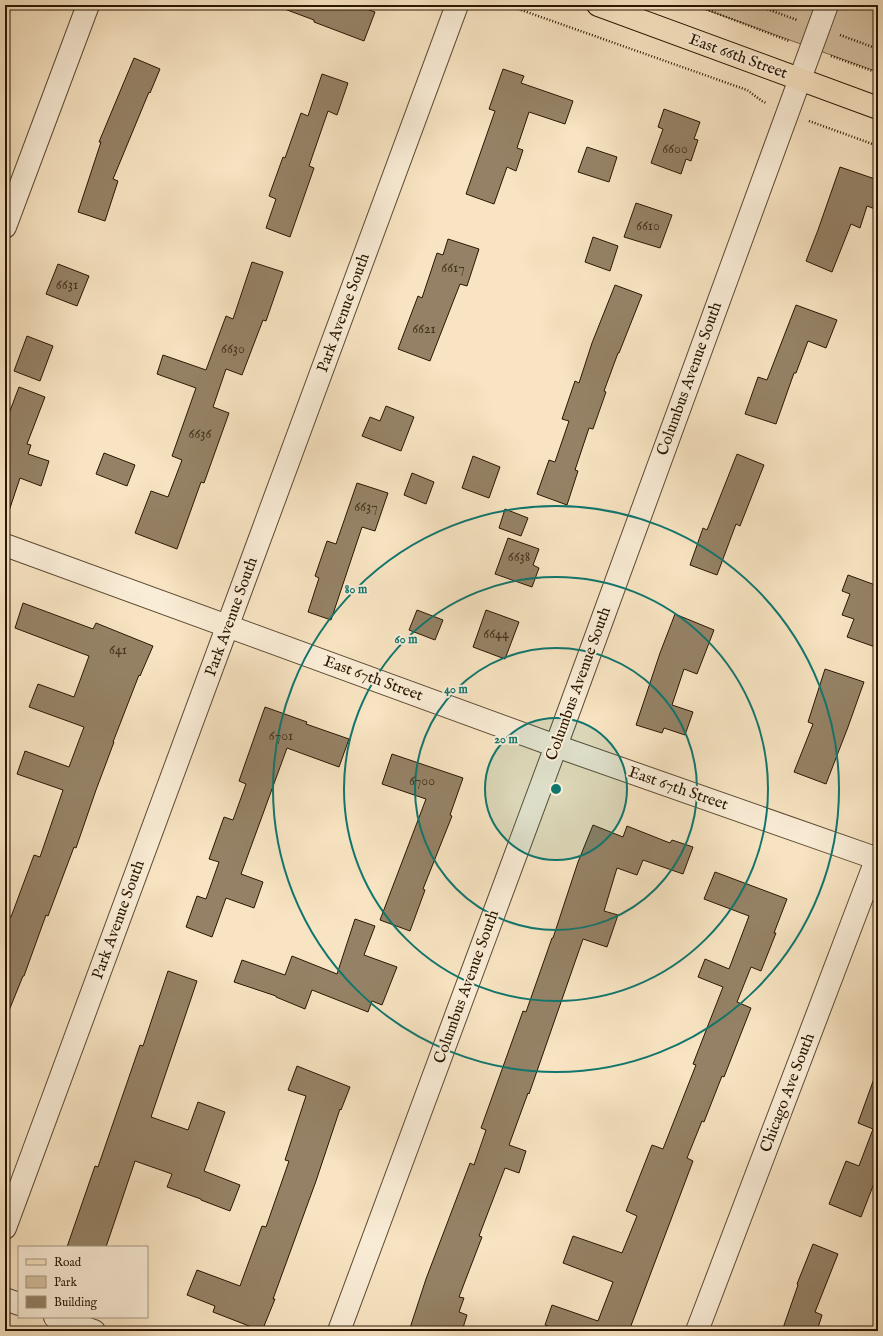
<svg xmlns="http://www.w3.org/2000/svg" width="883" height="1336" font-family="'IM FELL English',serif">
  <rect width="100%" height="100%" fill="#f8e4c2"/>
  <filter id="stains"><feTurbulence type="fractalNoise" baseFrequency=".005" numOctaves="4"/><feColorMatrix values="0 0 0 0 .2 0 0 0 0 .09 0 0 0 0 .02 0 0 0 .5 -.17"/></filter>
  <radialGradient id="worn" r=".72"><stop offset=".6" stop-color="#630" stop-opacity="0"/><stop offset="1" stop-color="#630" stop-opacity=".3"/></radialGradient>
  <path fill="#d5c1a1" stroke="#7f6c52" d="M693 5H878V72Z"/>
  <g fill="#958266" stroke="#291702">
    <path d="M279 5H355L375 12 364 41 314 22V20L279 7Z"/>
    <path d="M134 58 160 69 150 93 149 92 113 179 118 181 105 221 78 212 101 142H99Z"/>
    <path d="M503 69 524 76 521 83 573 101 565 124 529 112 517 148 523 150 516 171 507 167 494 204 466 194 495 111 489 109Z"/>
    <path d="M322 74 348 83 337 115 328 111 309 166 314 168 290 237 266 228 276 199 269 196 283 157 285 158 301 113 308 116Z"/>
    <path d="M664 109 700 122 694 139 698 140 691 161 686 159 681 174 651 163 663 129 658 127Z"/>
    <path d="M587 147 617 157 609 182 578 172Z"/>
    <path d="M840 167 878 180V210L867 206 860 228 851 224 832 272 806 261 818 230Z"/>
    <path d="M636 203 672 215 660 248 624 237Z"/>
    <path d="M593 237 618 246 610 271 585 262Z"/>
    <path d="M448 239 479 249 467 286 460 284 430 361 398 349 418 296 422 298 437 253 443 255Z"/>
    <path d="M252 262 283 272 266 321 263 320 242 375 226 369 213 407 229 413 204 483 201 482 177 549 135 533 151 491 168 497 182 460 172 456 196 388 157 374 163 355 206 370 226 316 233 319Z"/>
    <path d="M58 264 89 276 77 306 46 294Z"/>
    <path d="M615 285 642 295 619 353H618L604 391 606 392 593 429 589 428 575 470 578 471 567 505 537 494 549 460 555 462 569 421 562 419 575 381 579 383 592 343Z"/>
    <path d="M796 305 837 320 826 348 808 341 796 373H794L776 424 745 414 758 377 767 380Z"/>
    <path d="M27 336 53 346 40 381 14 371Z"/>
    <path d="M19 387 45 397 27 444 31 445 28 454 49 461 41 486 20 478 9 511H5V424Z"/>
    <path d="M386 406 414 417 401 451 362 436 370 417 380 421Z"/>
    <path d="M104 453 135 465 127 486 96 474Z"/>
    <path d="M737 454 764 465 740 526 736 524 717 575 690 565 703 528 707 530Z"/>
    <path d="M473 456 500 467 489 498 462 488Z"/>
    <path d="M412 473 434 482 426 504 404 495Z"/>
    <path d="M357 483 388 493 375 531 362 527 331 620 308 612 319 578 315 576 327 541 336 544Z"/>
    <path d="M505 509 528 518 521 536 499 528Z"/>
    <path d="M508 538 539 549 533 565 539 568 532 587 495 574Z"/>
    <path d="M848 575 878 586V648L847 637 854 619 842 615 850 594 842 591Z"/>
    <path d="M23 603 93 629 96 623 153 646 140 676 139 675 113 742H114L96 790 76 848 74 847 48 916 46 915 24 976H23L6 1018H5V926L8 916 11 917 34 855 40 857 63 790 17 774 25 751 69 767 84 727 29 707 38 684 74 697 89 656 15 628Z"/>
    <path d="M417 610 443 620 435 640 409 630Z"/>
    <path d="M486 610 519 622 505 659 473 647Z"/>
    <path d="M675 614 714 630 697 674 684 669 672 705 693 712 685 735 664 728 662 733 636 725 660 653Z"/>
    <path d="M825 669 864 682 848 727 826 784 794 772 813 724 808 722Z"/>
    <path d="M265 707 307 722 306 724 349 739 339 767 287 748 241 874 263 882 254 908 226 898 212 937 186 927 197 896 206 899 219 862 209 859 224 817 233 820 246 784 239 781Z"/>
    <path d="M392 754 463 778 450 815 452 816 423 889 425 890 410 931 380 920 426 799 382 784Z"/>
    <path d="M593 825 623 837 627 826 670 843 672 840 693 847 683 874 643 860 637 875 617 868 604 911 618 915 607 947 583 939 529 1094 528 1093 509 1145 526 1151 519 1173 505 1168 479 1236 482 1237 459 1297 464 1298 459 1312 467 1315 462 1331H409L426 1279 470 1163 474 1165 486 1130 481 1128 523 1011 526 1012 552 938H553L578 862Z"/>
    <path d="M715 872 787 899 774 933H776L761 971 751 967 737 1002 751 1008 724 1077 722 1076 704 1122 702 1121 687 1158 693 1161 629 1331H563L545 1325 552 1305 598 1321 613 1282 563 1263 573 1236 622 1253 637 1216 626 1211 652 1145 663 1149 696 1065 693 1064 723 987 698 977 705 959 729 969 749 916 704 899Z"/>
    <path d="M355 919 375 926 364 955 397 967 382 1005 372 1001 368 1012 312 990 305 1009 276 997V996L234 982 242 960 285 975 292 956 337 974Z"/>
    <path d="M168 971 197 981 151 1117 188 1130 198 1102 225 1112 204 1171 240 1185 230 1211 201 1200V1199L167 1187 172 1174 135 1161 106 1247H67L95 1166 98 1167 140 1045 143 1046Z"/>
    <path d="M297 1066 350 1087 341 1110 340 1109 316 1181 273 1299H275L262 1331 213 1312 215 1306 187 1295 197 1270 240 1286 262 1226 266 1227 289 1161 285 1160 306 1096 288 1090Z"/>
    <path d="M876 1073 878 1074V1173L861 1217 829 1204 846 1161 859 1166 873 1129 858 1123Z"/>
    <path d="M813 1244 838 1254 815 1312 822 1315 817 1331H782L798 1285 797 1284Z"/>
  </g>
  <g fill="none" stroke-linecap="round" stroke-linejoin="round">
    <g stroke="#5d4a32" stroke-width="24">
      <g id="minor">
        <path d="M5 227 88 5"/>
        <path d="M5 545 556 746 878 859"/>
        <path d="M5 1228 457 5"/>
        <path d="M5 1299 19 1304"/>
        <path d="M55 1317 94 1331"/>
        <path d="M339 1331 556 746 827 5"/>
        <path d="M697 1331 878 855"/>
      </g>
    </g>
    <g stroke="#291702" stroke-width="24">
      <path id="major" d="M598 5 878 108"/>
    </g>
    <g stroke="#291702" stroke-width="2.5" stroke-dasharray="1 2" stroke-linecap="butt">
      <path d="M507 5 747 90 762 101 766 103"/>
      <path d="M695 5 789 41"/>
      <path d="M756 5 797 20"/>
      <path d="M840 35 878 49"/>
      <path d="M831 56 878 73"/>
      <path d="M809 121 878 146"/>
    </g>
    <use href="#minor" stroke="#faedd7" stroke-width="22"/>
    <use href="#major" stroke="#f8e4c2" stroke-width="22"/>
  </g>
  <circle cx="556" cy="789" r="71" fill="#0f766e" fill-opacity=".12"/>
  <g fill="none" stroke="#0f766e" stroke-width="2">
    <circle cx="556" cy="789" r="71"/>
    <circle cx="556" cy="789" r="141"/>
    <circle cx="556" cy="789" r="212"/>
    <circle cx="556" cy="789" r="283"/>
  </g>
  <g text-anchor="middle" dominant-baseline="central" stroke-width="4" stroke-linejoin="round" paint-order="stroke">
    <g font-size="14" fill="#44321b">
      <text x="675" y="149">6600</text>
      <text x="648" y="226">6610</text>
      <text x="453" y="268">6617</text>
      <text x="67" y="285">6631</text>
      <text x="424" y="329">6621</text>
      <text x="233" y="349">6630</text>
      <text x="200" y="434">6636</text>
      <text x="366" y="507">6637</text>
      <text x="519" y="557">6638</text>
      <text x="496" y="634">6644</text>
      <text x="118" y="650">641</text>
      <text x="281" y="736">6701</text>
      <text x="422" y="781">6700</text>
    </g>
    <g font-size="16" fill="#291702" stroke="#faedd7">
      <text transform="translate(738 57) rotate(20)">East 66th Street</text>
      <text transform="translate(344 313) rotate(-70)">Park Avenue South</text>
      <text transform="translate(690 379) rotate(-70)">Columbus Avenue South</text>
      <text transform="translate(232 617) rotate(-70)">Park Avenue South</text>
      <text transform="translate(373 679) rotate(20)">East 67th Street</text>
      <text transform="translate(579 684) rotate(-70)">Columbus Avenue South</text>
      <text transform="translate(678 789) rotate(19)">East 67th Street</text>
      <text transform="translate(119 920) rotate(-70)">Park Avenue South</text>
      <text transform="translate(467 987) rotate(-70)">Columbus Avenue South</text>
      <text transform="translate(788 1093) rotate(-69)">Chicago Ave South</text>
    </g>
  </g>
  <circle cx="556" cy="789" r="6" fill="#0f766e" stroke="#faedd7" stroke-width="2"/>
  <g font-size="12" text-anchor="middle" font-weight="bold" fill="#0f766e" stroke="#faedd7" stroke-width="4" stroke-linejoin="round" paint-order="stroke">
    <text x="356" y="593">80 m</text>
    <text x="406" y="643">60 m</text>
    <text x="456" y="693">40 m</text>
    <text x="506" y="743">20 m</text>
  </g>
  <rect width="883" height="1336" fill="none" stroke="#f8e4c2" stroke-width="20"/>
  <rect x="6" y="6" width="871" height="1324" fill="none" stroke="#291702" stroke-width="2"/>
  <rect x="10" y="10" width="863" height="1316" fill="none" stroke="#291702"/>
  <rect x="18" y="1246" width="130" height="72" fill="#faedd7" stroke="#a69782"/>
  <rect x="26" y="1259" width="20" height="6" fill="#f8e4c2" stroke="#a69782"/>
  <text x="54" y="1266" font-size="12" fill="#291702">Road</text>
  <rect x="26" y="1276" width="20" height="12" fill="#d5c1a1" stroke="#a69782"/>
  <text x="54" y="1286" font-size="12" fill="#291702">Park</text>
  <rect x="26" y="1296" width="20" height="12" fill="#958266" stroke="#a69782"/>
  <text x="54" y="1306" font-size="12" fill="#291702">Building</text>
  <rect width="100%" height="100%" filter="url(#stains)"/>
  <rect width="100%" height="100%" fill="url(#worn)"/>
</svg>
